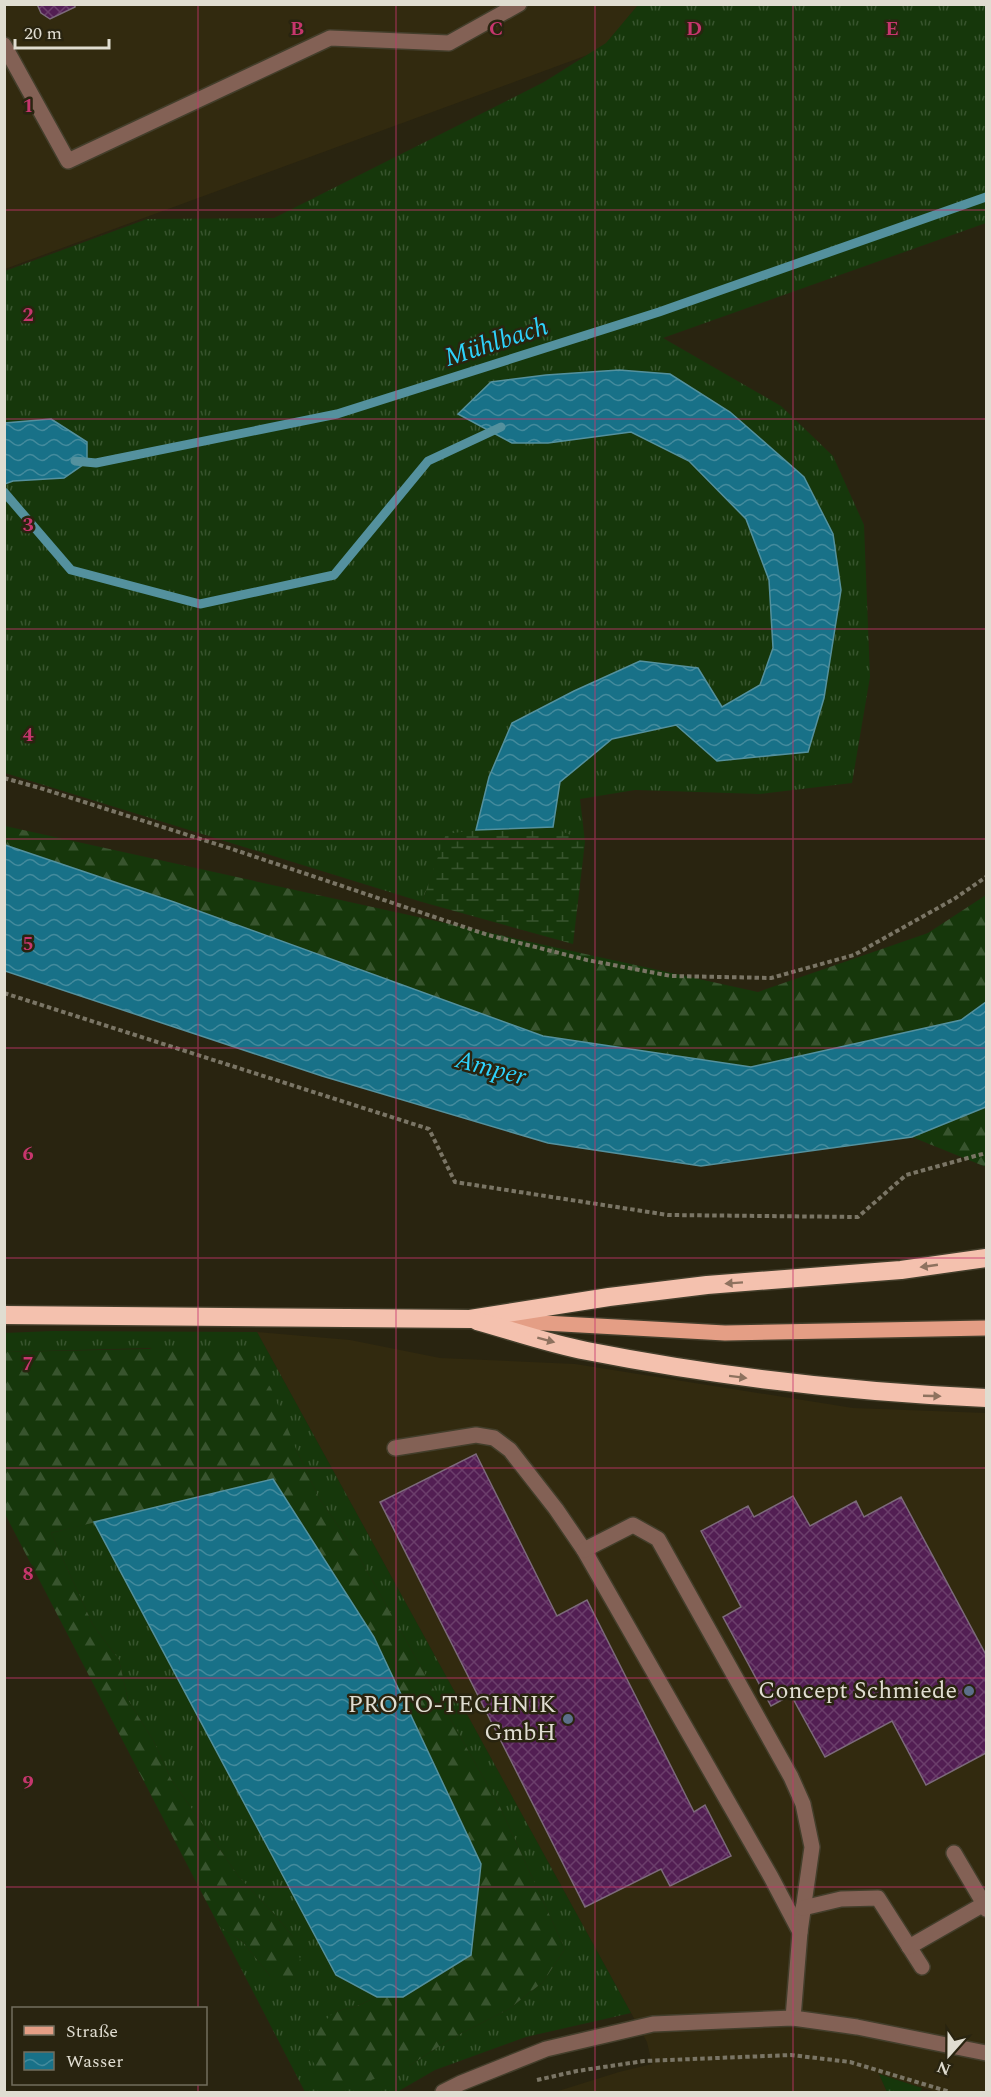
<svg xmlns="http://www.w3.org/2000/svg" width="991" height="2097" font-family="Spectral,serif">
  <defs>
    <pattern id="grass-tufts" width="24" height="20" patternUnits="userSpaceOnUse" patternTransform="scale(1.5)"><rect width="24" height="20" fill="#16370b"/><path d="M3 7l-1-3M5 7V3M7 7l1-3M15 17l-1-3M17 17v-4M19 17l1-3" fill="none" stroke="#38542e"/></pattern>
    <pattern id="forest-firs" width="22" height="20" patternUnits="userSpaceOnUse" patternTransform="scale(1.5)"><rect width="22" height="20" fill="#16370b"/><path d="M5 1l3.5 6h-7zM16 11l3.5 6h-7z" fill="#38542e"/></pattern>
    <pattern id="wetland-marsh" width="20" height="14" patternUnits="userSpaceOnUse" patternTransform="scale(1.5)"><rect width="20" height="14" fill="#16370b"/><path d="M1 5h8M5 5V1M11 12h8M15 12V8" fill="none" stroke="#38542e"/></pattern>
    <pattern id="water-waves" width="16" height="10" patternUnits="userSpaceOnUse" patternTransform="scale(1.5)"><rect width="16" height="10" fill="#187188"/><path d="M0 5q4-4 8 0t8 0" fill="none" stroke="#448b9d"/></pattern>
    <pattern id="building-cross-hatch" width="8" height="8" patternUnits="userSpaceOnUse" patternTransform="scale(1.5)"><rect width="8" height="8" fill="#521e53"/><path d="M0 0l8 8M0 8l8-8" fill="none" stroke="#6b3e6b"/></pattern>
  </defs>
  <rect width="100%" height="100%" fill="#292410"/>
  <g fill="#322a0f">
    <path d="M5 5H638L601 50 5 269Z"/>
    <path d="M257 1332 350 1340 440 1358 575 1364 853 1408 986 1413V2092H936L879 2074 887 2092H555L619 2072 652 2064 647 2042Z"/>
  </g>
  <g fill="url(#grass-tufts)">
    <path d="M638 5H986V223L663 338 781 406 833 456 864 525 870 677 852 783 760 794 635 790 580 799 585 842 552 827 447 834 422 902 5 773V484L13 481 64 478 87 462V442L51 419 5 423V271L147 219 274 218 544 82 606 43Z"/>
    <path d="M52 1331 257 1332 631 2013 526 2037 435 2070 397 2092H305L219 1926 244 1943 270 1976 293 1937 276 1916 239 1877 171 1779 153 1740 128 1700 119 1660 93 1625 51 1533 94 1522 336 1975 377 1997 357 2006 334 2012 409 2066 452 2038 509 2009 543 1982 565 1949 500 1807 358 1555 319 1498 296 1449 150 1348 5 1352 4 1333Z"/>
    <path d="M879 2074 922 2088 920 2092H887Z"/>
  </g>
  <g fill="url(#forest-firs)">
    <path d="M5 826 758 992 928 933 986 895V1002L961 1020 751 1067 543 1036 174 902 5 845Z"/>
    <path d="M986 1107V1167L912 1137Z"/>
    <path d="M241 1347 271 1388 296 1449 319 1498 358 1555 500 1807 565 1949 543 1982 509 2009 452 2038 409 2066 358 2085 326 2082 308 2054 318 2028 334 2012 357 2006 377 1997H403L471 1955 481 1864 272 1479 51 1533 93 1625 119 1660 128 1700 153 1740 171 1779 239 1877 276 1916 293 1937 304 1971 294 1987 270 1976 244 1943 219 1926 5 1514V1352Z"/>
  </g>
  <path fill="url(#wetland-marsh)" d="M553 827 585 842 573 944 422 902 446 834 476 830Z"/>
  <g fill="url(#water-waves)" stroke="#54919e" stroke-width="1.5">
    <path d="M619 370 670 374 730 412 804 477 833 534 841 590 824 698 808 752 717 761 676 725 612 739 560 782 553 827 476 830 489 777 512 723 574 691 640 661 698 668 722 707 760 685 773 648 769 580 746 519 689 461 631 432 548 443H512L458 414 491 382 546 375Z"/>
    <path d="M51 419 87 442V462L64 478 13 481 5 484V423Z"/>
    <path d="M5 845 174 902 543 1036 751 1067 961 1020 986 1002V1107L912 1137 701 1166 548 1143 322 1076 5 971Z"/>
    <path d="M273 1479 374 1637 481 1864 471 1955 403 1997H377L336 1975 94 1522Z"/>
  </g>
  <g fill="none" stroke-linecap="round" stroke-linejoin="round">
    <g stroke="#54919e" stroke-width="9">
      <path d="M75 461 96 463 337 414 659 312 986 197"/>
      <path d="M4 492 71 570 200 604 334 575 428 461 501 427"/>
    </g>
  </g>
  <g fill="url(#building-cross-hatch)" stroke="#7c6a7b" stroke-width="1.5">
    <path d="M37 4H75V7L50 19 41 13Z"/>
    <path d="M476 1454 557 1616 587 1600 694 1812 705 1805 731 1856 670 1886 661 1869 585 1907 380 1502Z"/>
    <path d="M793 1496 810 1526 856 1501 864 1517 901 1497 986 1655V1753L926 1785 892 1721 825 1757 791 1695 771 1706 723 1617 741 1607 701 1531 748 1506 754 1517Z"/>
  </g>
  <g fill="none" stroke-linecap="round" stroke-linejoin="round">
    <g stroke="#433e2b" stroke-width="18">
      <g id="minor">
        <path d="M4 45 68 161 330 38 449 43 519 4"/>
        <path d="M395 1448 476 1435 494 1438 510 1450 556 1509 584 1550 771 1877 800 1932"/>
        <path d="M584 1550 633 1525 658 1539 791 1777 803 1804 812 1847 800 1932 793 2018"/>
        <path d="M954 1853 984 1904"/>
        <path d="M803 1908 841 1899 878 1898 922 1967"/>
        <path d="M909 1947 984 1904 986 1909"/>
        <path d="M443 2092 461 2083 546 2049 653 2024 793 2018 857 2027 986 2053"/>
      </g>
    </g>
    <g stroke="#433e2b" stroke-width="18">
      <path id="major" d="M492 1320 725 1333 986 1328"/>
    </g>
    <g stroke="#433e2b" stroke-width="21">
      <g id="highway">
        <path d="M4 1315 470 1319 609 1297 707 1285 901 1270 986 1258"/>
        <path d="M477 1321C513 1331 550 1344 587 1351 719 1377 853 1392 986 1398"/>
      </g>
    </g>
    <g stroke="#7a7565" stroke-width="4" stroke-dasharray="4.5 3" stroke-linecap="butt">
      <path d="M4 778 40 788 232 849 488 935 587 960 671 976 771 978 854 955 954 899 986 877"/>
      <path d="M4 993 429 1129 455 1182 668 1215 858 1217 906 1175 986 1153"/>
      <path d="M537 2080 577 2071 644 2061 791 2055 850 2062 950 2092"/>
    </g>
    <use href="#minor" stroke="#836155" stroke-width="15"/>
    <use href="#major" stroke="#e49e85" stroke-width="15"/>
    <use href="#highway" stroke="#f4c1ae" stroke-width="18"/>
  </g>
  <defs><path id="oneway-solid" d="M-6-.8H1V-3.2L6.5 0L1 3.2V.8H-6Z" transform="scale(1.5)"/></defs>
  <g fill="#8e725f">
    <use href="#oneway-solid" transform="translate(929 1266) rotate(172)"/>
    <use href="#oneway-solid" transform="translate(734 1283) rotate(176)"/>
    <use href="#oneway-solid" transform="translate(546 1340) rotate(15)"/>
    <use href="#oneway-solid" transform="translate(738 1377) rotate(7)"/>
    <use href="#oneway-solid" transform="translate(932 1396) rotate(2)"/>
  </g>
  <path fill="none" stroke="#c6366d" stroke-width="1.5" stroke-opacity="0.55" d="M198 4V2008M396 4V2092M595 4V2092M793 4V2092M4 210H986M4 419H986M4 629H986M4 839H986M4 1048H986M4 1258H986M4 1468H986M4 1678H986M4 1887H986M198 2084V2092"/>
  <g fill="#5c6f8a" stroke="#292410" stroke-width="2">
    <circle cx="969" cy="1691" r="6"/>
    <circle cx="568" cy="1719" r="6"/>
  </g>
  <g text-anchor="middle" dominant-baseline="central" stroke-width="5" stroke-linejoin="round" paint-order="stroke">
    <g font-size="24" fill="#e0ddd1" stroke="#292410" text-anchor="end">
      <text x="957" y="1691">Concept Schmiede</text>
      <text x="556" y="1705">PROTO-TECHNIK<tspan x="556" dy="28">GmbH</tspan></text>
    </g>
    <g font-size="26" font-style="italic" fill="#2ed2fb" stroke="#292410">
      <text transform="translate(496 342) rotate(-18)">Mühlbach</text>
      <text transform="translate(491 1068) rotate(15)">Amper</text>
    </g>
  </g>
  <g font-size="20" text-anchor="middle" font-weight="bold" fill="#c6366d" stroke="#292410" stroke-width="5" stroke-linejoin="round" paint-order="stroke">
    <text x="297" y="35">B</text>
    <text x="496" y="35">C</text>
    <text x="694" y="35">D</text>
    <text x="892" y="35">E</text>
    <text x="28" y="112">1</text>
    <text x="28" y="321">2</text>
    <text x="28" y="531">3</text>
    <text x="28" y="741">4</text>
    <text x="28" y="950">5</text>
    <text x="28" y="1160">6</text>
    <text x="28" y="1370">7</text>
    <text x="28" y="1580">8</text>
    <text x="28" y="1789">9</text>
  </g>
  <rect width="991" height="2097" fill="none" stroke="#e0ddd1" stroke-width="12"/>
  <rect x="12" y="2007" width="195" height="78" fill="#292410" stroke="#726e5d" stroke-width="1.5"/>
  <rect x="24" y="2026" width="30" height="9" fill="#e49e85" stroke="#726e5d" stroke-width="1.5"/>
  <text x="66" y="2037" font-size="18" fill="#e0ddd1">Straße</text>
  <rect x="24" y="2052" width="30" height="18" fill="url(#water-waves)" stroke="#726e5d" stroke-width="1.5"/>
  <text x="66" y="2067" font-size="18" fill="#e0ddd1">Wasser</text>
  <g transform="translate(949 2055) rotate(201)" stroke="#292410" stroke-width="4.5" paint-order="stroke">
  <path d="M0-4.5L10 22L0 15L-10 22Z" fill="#e0ddd1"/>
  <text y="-9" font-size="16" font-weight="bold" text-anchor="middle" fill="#e0ddd1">N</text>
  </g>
  <path d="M15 39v9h94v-9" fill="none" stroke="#e0ddd1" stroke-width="3"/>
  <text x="24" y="39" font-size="18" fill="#e0ddd1" stroke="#292410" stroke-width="4.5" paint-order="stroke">20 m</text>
</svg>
